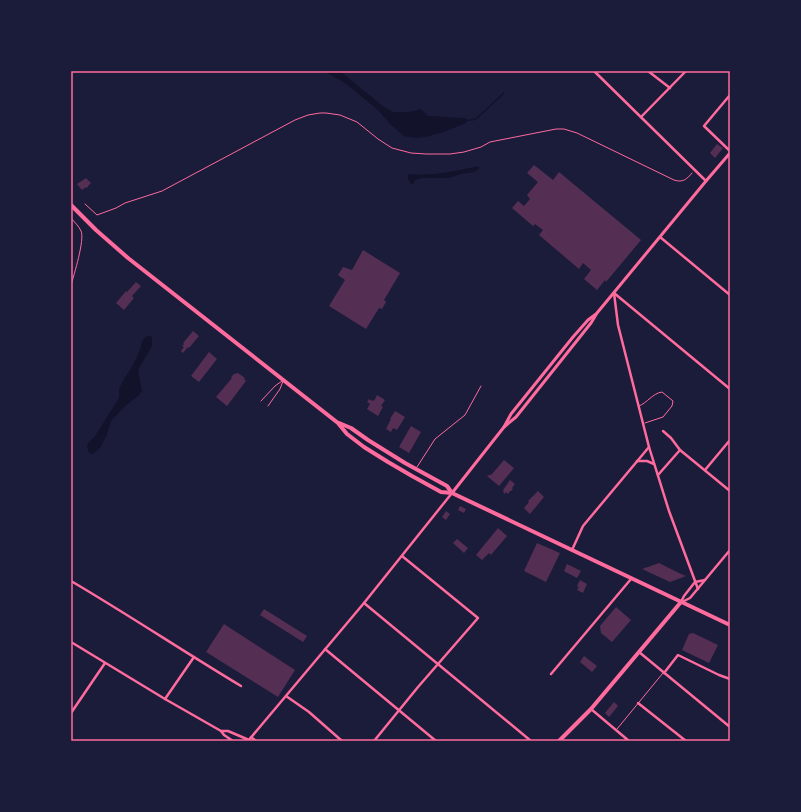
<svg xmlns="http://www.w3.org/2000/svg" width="801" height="812" font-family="Poppins,sans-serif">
  <rect width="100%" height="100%" fill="#1b1b3a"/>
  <g fill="#12122b">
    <path d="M324 71H340L384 107 393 112H409L421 109 428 116 463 118H466V123L441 133 431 135V136L417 138 404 136 391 125 378 110 345 83Z"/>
    <path d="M478 166 479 169 474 172 461 174 449 178H422L415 180 413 184H411L408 179V174C434 176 453 172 478 166Z"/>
    <path d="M147 336H150L152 337V346L138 370 142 391 139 395 123 408 111 421 106 437 100 448 93 454 89 453 87 447 88 443 95 436 119 398V389L124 379 133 365 140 350 142 341Z"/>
  </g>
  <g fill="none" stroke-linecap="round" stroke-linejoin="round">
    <path stroke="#12122b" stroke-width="1.5" d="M465 121 476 119 504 93"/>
  </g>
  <g fill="#542f53">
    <path d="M717 144 723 148 715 158 710 153Z"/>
    <path d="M534 165 553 180 559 172 641 240 606 282 605 280 597 290 584 279 591 270 583 263 579 269 539 235 543 230 535 224 533 226 512 208 518 201 524 206 530 199 527 195 538 182 527 173Z"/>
    <path d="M86 178 91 183 88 186V187L86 188V187L82 190 77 184Z"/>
    <path d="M363 250 400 273 384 300 386 302 382 309 379 308 366 329 329 306 345 280 338 275 343 267 352 270Z"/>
    <path d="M136 282 141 286 132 296 134 298 124 310 116 303 126 291 127 292Z"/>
    <path d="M193 331 199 336 189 348 188 347 183 353 181 351 184 347 182 346 184 344 183 343Z"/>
    <path d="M209 352 217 359 199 382 191 376Z"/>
    <path d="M238 373 245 378 244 379 246 381 227 406 216 397 232 378 231 377 234 374Z"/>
    <path d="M377 395 385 400 381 406 383 407 378 416 367 409 370 404 367 402 369 399 372 401 373 400 374 401Z"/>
    <path d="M395 411 405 417 397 430 393 428 391 432 386 429 391 419H390Z"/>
    <path d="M411 426 421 432 409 453 399 447Z"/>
    <path d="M504 460 514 468 499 486 487 476 492 474Z"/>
    <path d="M510 480 515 484 512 488 513 489 511 491H510L508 494 506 492 505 494 503 492 504 491 503 490Z"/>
    <path d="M538 491 544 497 530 514 524 508 529 502 528 501Z"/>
    <path d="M460 506 466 509 464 513 458 510Z"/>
    <path d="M446 511 450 514 446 520 442 517Z"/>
    <path d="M498 528 507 536 491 555 489 553 482 560 476 555Z"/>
    <path d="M457 539 468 548 464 553 453 543Z"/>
    <path d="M537 543 560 553 546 582 524 571Z"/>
    <path d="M659 563 679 573 686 576 670 582 642 569Z"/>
    <path d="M567 564 581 571 577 578 564 571Z"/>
    <path d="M580 580 587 584 583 593 577 590 579 587 577 586Z"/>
    <path d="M616 607 631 620 612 642 601 633 600 626Z"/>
    <path d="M264 609 307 636 303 642 260 615Z"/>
    <path d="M224 624 295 670 278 697 206 652Z"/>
    <path d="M693 633 718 645 709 663 682 650 689 634Z"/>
    <path d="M584 656 597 666 592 672 580 662Z"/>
    <path d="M614 702 618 706 609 717 605 713Z"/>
  </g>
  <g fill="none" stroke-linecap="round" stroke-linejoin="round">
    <g stroke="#ff6b9d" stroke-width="1">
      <path d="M85 204 97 215 116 208 125 203 162 191 295 120 308 115 320 113H326L340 115 357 122 378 139 392 148 411 153 426 154H450L464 152 481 147 490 142 556 129H564L577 133 674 180C683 183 687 179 692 173"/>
      <path d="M71 218C74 222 79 226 81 231 85 239 74 275 71 285"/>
    </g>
    <g stroke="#ff6b9d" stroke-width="1">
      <path d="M261 401 275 386 282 381"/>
      <path d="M268 406 280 389 283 381"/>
      <path d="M639 406C647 403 653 393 662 392L673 401 672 406 663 417 645 423"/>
      <path d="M417 467 435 439 465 415 481 386"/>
      <path d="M617 729 663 673"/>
    </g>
    <g stroke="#ff6b9d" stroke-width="2.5">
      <path d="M594 71 706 181"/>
      <path d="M648 71 670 88"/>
      <path d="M730 95 704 126 730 151"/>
      <path d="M641 117 686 71"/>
      <path d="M660 237 730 295"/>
      <path d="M614 293 618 325 649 447 669 511 698 589"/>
      <path d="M614 293 730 389"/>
      <path d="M663 431 671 438 680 450 730 491"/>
      <path d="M637 461H647L654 464"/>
      <path d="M705 470 730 440"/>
      <path d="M658 475 680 450"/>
      <path d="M572 550 583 526 649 447"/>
      <path d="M71 581C129 615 184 652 241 686"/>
      <path d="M681 602 684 596 695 582 705 580"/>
      <path d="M682 602 690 598 730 550"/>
      <path d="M364 603 531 741"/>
      <path d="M71 642 165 699 221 731H228L249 740"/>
      <path d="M325 649 436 741"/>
      <path d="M639 652 730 727"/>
      <path d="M664 673 678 655 719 675 730 679"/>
      <path d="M551 674 631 579"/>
      <path d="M286 696 309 712 342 741"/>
      <path d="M165 699 194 657"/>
      <path d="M638 703 686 741"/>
      <path d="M591 709 629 741"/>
      <path d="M71 713 105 663"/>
      <path d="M221 731 224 735 233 741"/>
      <path d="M251 737 256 741"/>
      <path d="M248 741 364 603 452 493"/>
      <path d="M374 741 418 687 478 618 402 556"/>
    </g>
    <g stroke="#ff6b9d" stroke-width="3">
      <path d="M504 427 516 417 591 323 597 313 706 181 730 153"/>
      <path d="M452 493 504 427 511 414 573 337 588 320 596 314"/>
    </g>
    <g stroke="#ff6b9d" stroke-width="4">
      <path d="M71 205 96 230 128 258 338 423 347 434 364 447 388 462 412 476 441 492 452 493 730 625"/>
      <path d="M339 423 351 428 368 440 405 463 447 486 452 493"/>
      <path d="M559 741 591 709 681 602"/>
    </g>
  </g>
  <rect width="801" height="812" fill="none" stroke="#1b1b3a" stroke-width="144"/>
  <rect x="72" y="72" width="657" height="668" fill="none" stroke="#ff6b9d" stroke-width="1.5"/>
</svg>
